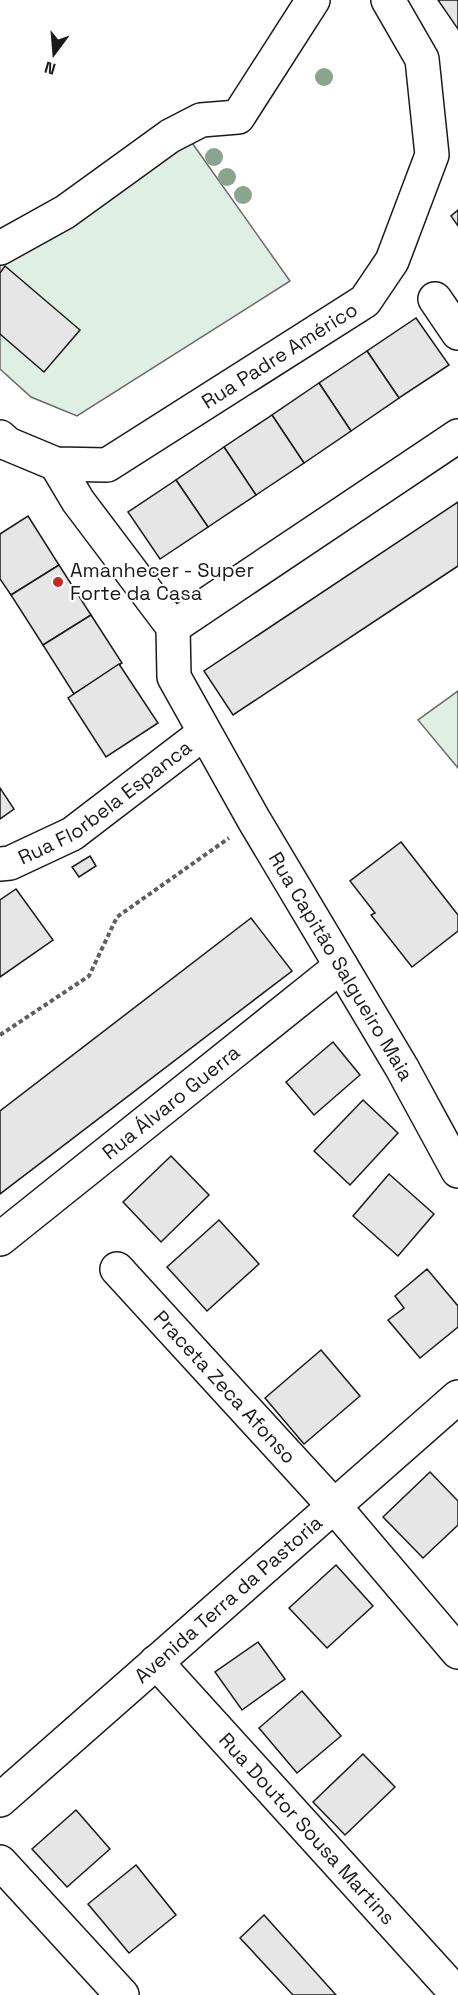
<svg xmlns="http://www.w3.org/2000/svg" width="458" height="1995" font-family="'Space Grotesk',sans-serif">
  <rect width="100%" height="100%" fill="#fff"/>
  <g fill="#e0efe3" stroke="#6a6a6a" stroke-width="1.5">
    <path d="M190 140 290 281 77 416 31 397 0 369V260Z"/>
    <path d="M458 691V768L418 720Z"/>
  </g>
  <g fill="#e6e6e6" stroke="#1a1a1a" stroke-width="1.5">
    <path d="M438 0H458V29Z"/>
    <path d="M458 210V226L451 216Z"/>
    <path d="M5 266 80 330 44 372 0 334V273Z"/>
    <path d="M416 318 449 365 399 398 367 351Z"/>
    <path d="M367 351 399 398 351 431 319 383Z"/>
    <path d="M319 383 351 431 304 463 272 415Z"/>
    <path d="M272 415 304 463 256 495 224 447Z"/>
    <path d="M224 447 256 495 208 527 176 480Z"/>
    <path d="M176 480 208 527 160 559 128 512Z"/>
    <path d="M458 502V566L233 715 204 671Z"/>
    <path d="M28 516 59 565 11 595 0 579V534Z"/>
    <path d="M59 565 91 615 43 645 11 595Z"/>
    <path d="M91 615 122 663 74 694 43 645Z"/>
    <path d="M119 664 158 723 106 757 68 698Z"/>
    <path d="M0 788 14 809 0 819Z"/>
    <path d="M401 842 458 915V931L412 967 371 915 375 913 350 881Z"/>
    <path d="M90 856 96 866 79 877 72 867Z"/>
    <path d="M16 889 53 940 0 977V900Z"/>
    <path d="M251 918 292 971 0 1194V1111Z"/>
    <path d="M333 1042 360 1075 314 1115 286 1082Z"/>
    <path d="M363 1100 398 1133 350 1185 314 1151Z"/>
    <path d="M171 1156 209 1195 161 1242 123 1202Z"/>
    <path d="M389 1174 434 1214 398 1256 353 1216Z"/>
    <path d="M219 1220 259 1264 207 1311 167 1267Z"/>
    <path d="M427 1269 458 1306V1327L420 1358 388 1320 404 1308 395 1296Z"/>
    <path d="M321 1350 360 1396 304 1444 265 1398Z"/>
    <path d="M430 1472 458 1501V1525L423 1558 383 1517Z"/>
    <path d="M336 1565 373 1606 327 1648 289 1608Z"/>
    <path d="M258 1642 285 1679 242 1710 215 1672Z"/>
    <path d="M302 1691 341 1736 297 1773 259 1728Z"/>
    <path d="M363 1754 395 1787 345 1835 313 1802Z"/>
    <path d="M76 1810 110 1849 67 1887 32 1849Z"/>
    <path d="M136 1865 176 1915 129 1953 88 1904Z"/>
    <path d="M264 1915 336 1995H293L240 1938Z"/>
  </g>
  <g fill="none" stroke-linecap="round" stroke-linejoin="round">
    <g stroke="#1a1a1a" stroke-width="36">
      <g id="minor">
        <path d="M0 248 65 212 170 136 201 120 238 117 313 0"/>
        <path d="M435 299 458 333"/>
        <path id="s1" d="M0 437 8 444 56 464 107 465 365 301 392 261 432 155 422 59 388 0"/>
        <path id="s2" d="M56 464 78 501 173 627 174 677 254 820 402 1068 458 1171"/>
        <path d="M173 627 458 436"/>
        <path id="s3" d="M0 864 10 863 72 834 204 733"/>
        <path id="s4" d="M0 1239 341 966"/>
        <path id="s5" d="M117 1269 334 1506 458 1652"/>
        <path id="s6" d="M156 1662 458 1995"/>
        <path id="s7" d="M0 1800 458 1397"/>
        <path d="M0 1862 122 1995"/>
      </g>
    </g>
    <path stroke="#5f5f5f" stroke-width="4" stroke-dasharray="4.5 3" stroke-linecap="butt" d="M0 1035 89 976 117 917 229 838"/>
    <use href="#minor" stroke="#fff" stroke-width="33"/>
  </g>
  <g fill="#8aa48f">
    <circle cx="324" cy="77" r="9"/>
    <circle cx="214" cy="157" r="9"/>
    <circle cx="227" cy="177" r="9"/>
    <circle cx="243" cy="195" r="9"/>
  </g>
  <circle fill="#c62828" stroke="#fff" stroke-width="2" cx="58" cy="582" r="6"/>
  <g text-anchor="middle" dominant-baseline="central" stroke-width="4.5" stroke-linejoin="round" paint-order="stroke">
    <g font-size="20" fill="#1a1a1a" stroke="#fff">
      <text stroke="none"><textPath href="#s1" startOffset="318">Rua Padre Américo</textPath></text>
      <text stroke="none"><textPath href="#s3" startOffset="123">Rua Florbela Espanca</textPath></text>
      <text stroke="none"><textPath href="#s2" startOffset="585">Rua Capitão Salgueiro Maia</textPath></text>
      <text stroke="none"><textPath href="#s4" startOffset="219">Rua Álvaro Guerra</textPath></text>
      <text stroke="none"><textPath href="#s5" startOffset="160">Praceta Zeca Afonso</textPath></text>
      <text stroke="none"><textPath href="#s7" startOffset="304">Avenida Terra da Pastoria</textPath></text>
      <text stroke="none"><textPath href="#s6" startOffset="225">Rua Doutor Sousa Martins</textPath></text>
    </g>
    <g font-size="20" fill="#1a1a1a" stroke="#fff" text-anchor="start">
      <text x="70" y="570">Amanhecer - Super<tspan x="70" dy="23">Forte da Casa</tspan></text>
    </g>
  </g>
  <g transform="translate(54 54) rotate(196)" stroke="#ffffff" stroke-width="4.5" paint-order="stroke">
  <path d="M0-4.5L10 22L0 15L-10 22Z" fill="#1a1a1a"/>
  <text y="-9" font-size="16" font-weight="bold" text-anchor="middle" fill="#1a1a1a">N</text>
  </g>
</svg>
